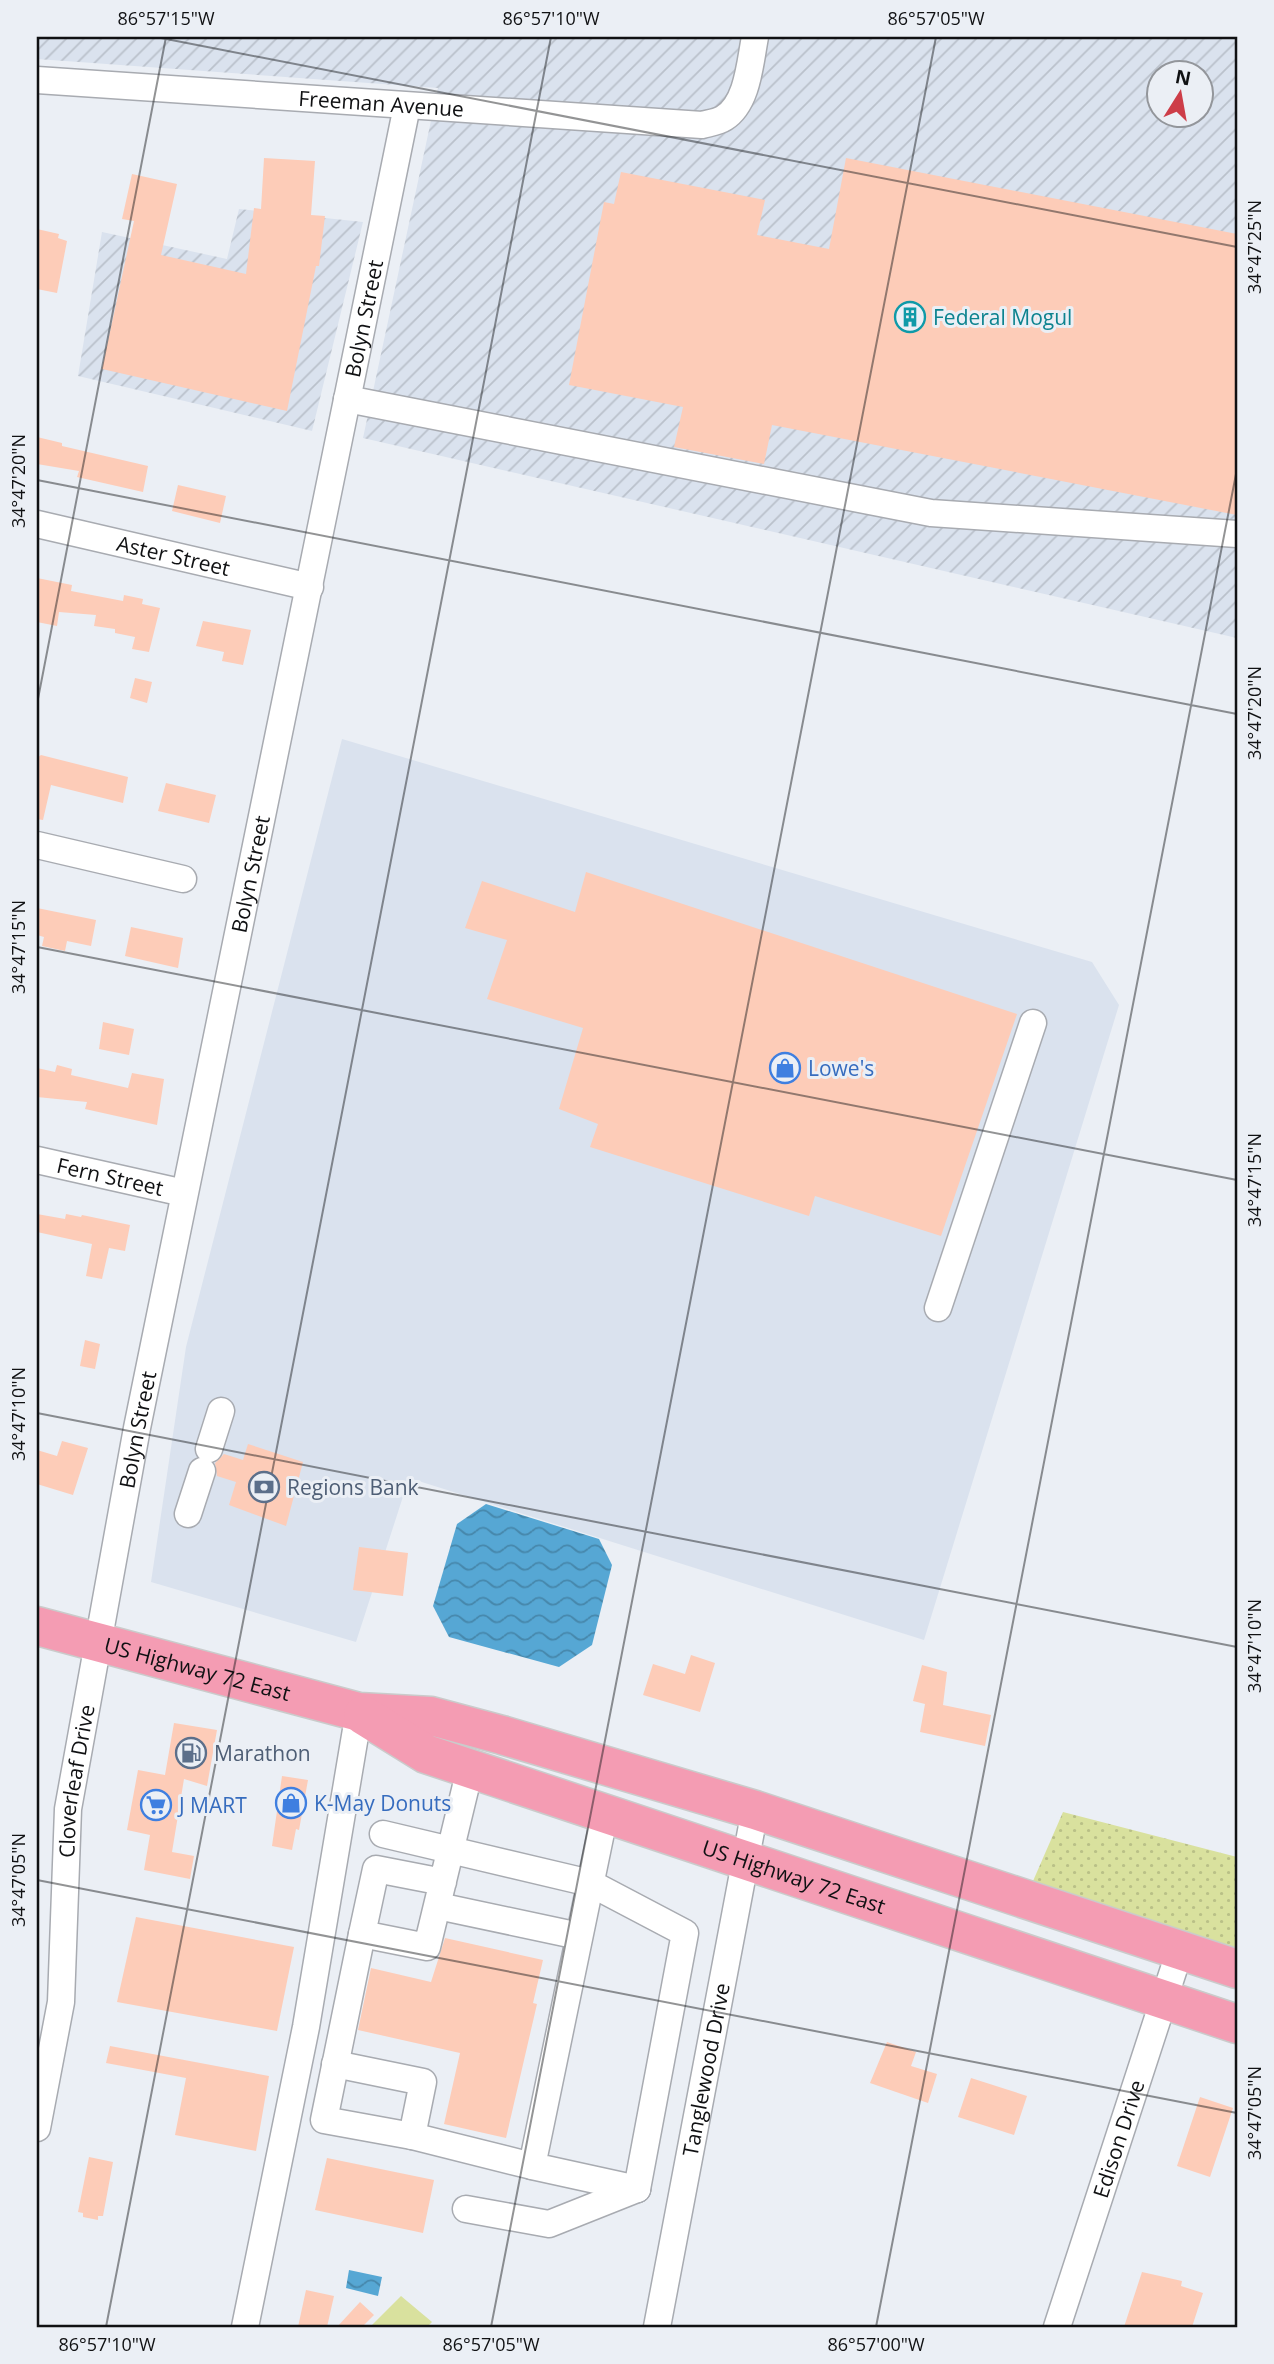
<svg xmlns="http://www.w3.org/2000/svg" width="1274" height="2364" font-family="'Open Sans',sans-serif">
  <defs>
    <pattern id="industrial-furrows" width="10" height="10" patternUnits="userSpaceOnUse" patternTransform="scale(1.75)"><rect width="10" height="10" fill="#dae2ee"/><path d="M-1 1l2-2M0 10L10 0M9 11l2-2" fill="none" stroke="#bac1cb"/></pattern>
    <pattern id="park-dots" width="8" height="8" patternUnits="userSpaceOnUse" patternTransform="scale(1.75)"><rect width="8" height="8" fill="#d9e19e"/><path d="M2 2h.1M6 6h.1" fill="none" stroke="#b9c087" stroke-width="1.8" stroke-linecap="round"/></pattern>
    <pattern id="water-waves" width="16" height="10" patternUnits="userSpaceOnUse" patternTransform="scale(1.75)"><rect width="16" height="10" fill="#56a7d4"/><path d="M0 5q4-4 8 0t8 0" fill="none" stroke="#4687ab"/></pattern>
  </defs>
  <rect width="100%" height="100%" fill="#ebeff5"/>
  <path fill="#dae2ee" d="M342 739 1092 962 1119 1005 924 1640 409 1478 356 1642 151 1582 186 1347Z"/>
  <g fill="url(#industrial-furrows)" fill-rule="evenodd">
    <path d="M37 37H1237V638L363 438 438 88 37 59ZM1158 74H1200V116H1158Z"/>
    <path d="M239 209 363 222 312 431 78 376 102 232 227 259Z"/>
  </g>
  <path fill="#d9e19e" d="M401 2296 432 2322 427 2327H370Z"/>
  <path fill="url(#park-dots)" d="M1063 1812 1237 1857V1957L1030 1888Z"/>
  <g fill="url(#water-waves)">
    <path d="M486 1504 599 1539 612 1565 592 1645 559 1667 449 1637 433 1606 457 1524Z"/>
    <path d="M349 2270 382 2277 378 2296 346 2288Z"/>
  </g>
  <g fill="#fdccb8">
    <path d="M264 158 315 161 311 215 325 216 319 266H316L287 411 102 369 134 221 122 219 132 174 177 184 161 255 246 274 254 208 261 209Z"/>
    <path d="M846 158 1237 234V515L772 425 764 464 674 447 683 407 569 385 604 202 614 204 621 172 765 200 757 235 829 249Z"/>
    <path d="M37 229 59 234 58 238 67 241 57 293 37 289Z"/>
    <path d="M37 437 62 443V446L148 466 143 492 77 477 79 471 37 464Z"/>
    <path d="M178 485 226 496 220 523 172 511Z"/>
    <path d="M37 578 72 585 71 591 123 601 124 595 143 599 142 604 160 608 149 652 132 649 135 637 115 633V629L94 626 96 615 59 612 57 626 37 622Z"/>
    <path d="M203 621 251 630 243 665 222 661 224 652 196 646Z"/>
    <path d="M135 678 152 682 147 703 130 698Z"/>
    <path d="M41 755 128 777 123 803 51 785 43 820 37 819V758Z"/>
    <path d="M166 783 216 795 209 823 158 811Z"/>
    <path d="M586 872 1017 1014 941 1236 815 1196 809 1216 590 1147 598 1124 559 1109 583 1028 487 999 507 940 465 928 482 881 575 912Z"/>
    <path d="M37 908 96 920 91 946 67 941 65 951 42 946 44 937 37 935Z"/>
    <path d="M131 927 183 938 178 968 125 956Z"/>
    <path d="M103 1022 134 1029 129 1055 99 1049Z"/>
    <path d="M57 1065 72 1069 71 1075 128 1088 132 1073 164 1079 157 1125 85 1109 87 1102 37 1097V1068L55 1072Z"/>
    <path d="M37 1214 65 1219 66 1214 81 1217 82 1215 130 1225 125 1251 109 1248 102 1279 86 1276 92 1244 37 1232Z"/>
    <path d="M85 1340 100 1344 95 1369 80 1366Z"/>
    <path d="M62 1441 88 1448 73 1495 37 1484V1450L57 1456Z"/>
    <path d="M248 1444 303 1462 286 1526 229 1505 236 1482 217 1476 215 1463 224 1454 243 1460Z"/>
    <path d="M359 1547 408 1553 403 1596 353 1590Z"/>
    <path d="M691 1655 715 1663 700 1712 643 1695 653 1664 685 1674Z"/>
    <path d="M922 1665 947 1672 943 1705 991 1715 985 1746 920 1732 925 1704 913 1701Z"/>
    <path d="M174 1723 217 1730 207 1786 184 1779 172 1852 194 1856 190 1879 144 1870 150 1835 127 1830 138 1770 165 1775Z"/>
    <path d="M282 1776 308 1780 299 1830 296 1829 292 1850 272 1846Z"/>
    <path d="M136 1917 294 1947 277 2031 117 2002Z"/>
    <path d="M445 1938 543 1960 533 2003 537 2004 506 2138 444 2124 460 2053 358 2030 371 1968 431 1982Z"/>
    <path d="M887 2042 916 2052 911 2066 937 2074 928 2103 870 2083Z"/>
    <path d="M110 2046 269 2076 256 2151 175 2135 186 2078 106 2063Z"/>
    <path d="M971 2078 1027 2096 1014 2135 958 2117Z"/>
    <path d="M1200 2097 1233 2108 1210 2177 1177 2166Z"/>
    <path d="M89 2157 113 2162 103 2216H98V2220L83 2217V2213L78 2212Z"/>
    <path d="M327 2158 434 2180 423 2233 315 2210Z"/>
    <path d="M1142 2272 1182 2281 1181 2286 1203 2293 1192 2327H1124Z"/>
    <path d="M306 2290 334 2296 327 2327H298Z"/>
    <path d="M360 2302 374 2315 362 2327H337Z"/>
  </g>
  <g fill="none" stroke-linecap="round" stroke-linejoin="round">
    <g stroke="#a8abb1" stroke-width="29">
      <g id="minor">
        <path id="s1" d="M37 80 702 125C709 123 718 122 724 118 748 103 750 62 755 37"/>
        <path d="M347 399 931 513 1237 534"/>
        <path id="s2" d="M37 524 310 587"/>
        <path d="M37 845 183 879"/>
        <path id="s3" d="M37 1160 184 1193"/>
        <path d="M938 1308 1033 1023"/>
        <path d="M209 1449 221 1411"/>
        <path d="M188 1514 202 1471"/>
        <path d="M605 1813 532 2166 637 2189"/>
        <path d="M383 1834 590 1883 685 1933 637 2189"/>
        <path d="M443 1882 376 1869 362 1934 427 1947 470 1769"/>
        <path d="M438 1906 579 1936"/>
        <path d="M362 1934 324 2120 412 2136 532 2166"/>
        <path d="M335 2064 423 2082 412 2136"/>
        <path id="s4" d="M37 2128 61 2002 68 1809 137 1428 407 106"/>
        <path d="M466 2209 549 2224 637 2189"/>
        <path d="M245 2327 306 2027 359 1712"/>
        <path id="s5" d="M657 2327 755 1810"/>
        <path id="s6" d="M1057 2327 1180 1950"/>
      </g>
    </g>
    <g stroke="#cacbcb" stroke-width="41">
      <g id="highway">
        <path id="s7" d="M37 1626 359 1712 431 1716 502 1735 755 1810 1237 1969"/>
        <path id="s8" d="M363 1715 426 1754 1237 2024"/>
      </g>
    </g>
    <use href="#minor" stroke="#fff" stroke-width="26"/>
    <use href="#highway" stroke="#f49cb3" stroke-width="38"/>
  </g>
  <path fill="none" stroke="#101113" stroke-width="2" stroke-opacity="0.45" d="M156 37 1237 247M37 480 1237 714M37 704 166 37M37 947 1237 1180M37 1413 1237 1647M37 1880 1237 2113M106 2327 551 37M491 2327 936 37M876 2327 1237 469"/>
  <defs>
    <g id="building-ring" transform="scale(1.575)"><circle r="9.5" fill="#ebeff5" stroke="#0f9aa8" stroke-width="1.5"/><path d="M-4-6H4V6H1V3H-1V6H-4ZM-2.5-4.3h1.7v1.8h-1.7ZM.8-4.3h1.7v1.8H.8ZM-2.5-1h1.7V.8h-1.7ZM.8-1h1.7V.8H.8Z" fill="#0f9aa8"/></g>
    <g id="shop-ring" transform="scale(1.575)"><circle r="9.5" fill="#ebeff5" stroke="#3f7fe0" stroke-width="1.5"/><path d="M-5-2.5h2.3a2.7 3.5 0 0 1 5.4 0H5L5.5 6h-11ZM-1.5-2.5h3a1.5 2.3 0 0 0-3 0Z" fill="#3f7fe0"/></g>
    <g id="bank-ring" transform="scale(1.575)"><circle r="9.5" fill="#ebeff5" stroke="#5c6f8a" stroke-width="1.5"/><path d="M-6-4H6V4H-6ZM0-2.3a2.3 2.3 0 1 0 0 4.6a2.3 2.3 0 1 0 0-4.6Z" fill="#5c6f8a"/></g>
    <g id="fuel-ring" transform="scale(1.575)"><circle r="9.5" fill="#ebeff5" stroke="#5c6f8a" stroke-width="1.5"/><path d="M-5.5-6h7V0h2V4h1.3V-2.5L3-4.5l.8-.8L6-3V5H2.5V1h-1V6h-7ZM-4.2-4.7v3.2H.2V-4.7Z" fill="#5c6f8a"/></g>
    <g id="supermarket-ring" transform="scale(1.575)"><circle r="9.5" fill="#ebeff5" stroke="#3f7fe0" stroke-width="1.5"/><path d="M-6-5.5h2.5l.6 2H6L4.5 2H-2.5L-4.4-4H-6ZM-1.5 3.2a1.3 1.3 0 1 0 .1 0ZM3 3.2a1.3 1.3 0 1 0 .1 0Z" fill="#3f7fe0"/></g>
  </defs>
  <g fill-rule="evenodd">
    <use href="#building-ring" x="910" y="317"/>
    <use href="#shop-ring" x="785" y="1068"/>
    <use href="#bank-ring" x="264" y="1487"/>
    <use href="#fuel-ring" x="191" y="1753"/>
    <use href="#shop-ring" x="291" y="1803"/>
    <use href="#supermarket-ring" x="156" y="1805"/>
  </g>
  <g text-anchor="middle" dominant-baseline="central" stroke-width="6" stroke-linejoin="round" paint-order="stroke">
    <g font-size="21" fill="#101113" stroke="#ebeff5">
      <text stroke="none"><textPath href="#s1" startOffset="345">Freeman Avenue</textPath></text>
      <text stroke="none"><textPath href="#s4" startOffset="1841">Bolyn Street</textPath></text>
      <text stroke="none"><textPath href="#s2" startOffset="140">Aster Street</textPath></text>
      <text stroke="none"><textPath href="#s4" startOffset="1274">Bolyn Street</textPath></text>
      <text stroke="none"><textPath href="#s3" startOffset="75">Fern Street</textPath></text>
      <text stroke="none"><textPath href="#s4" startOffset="707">Bolyn Street</textPath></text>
      <text stroke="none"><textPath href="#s7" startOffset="166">US Highway 72 East</textPath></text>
      <text stroke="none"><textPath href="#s4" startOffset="350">Cloverleaf Drive</textPath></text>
      <text stroke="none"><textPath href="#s8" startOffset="462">US Highway 72 East</textPath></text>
      <text stroke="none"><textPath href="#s5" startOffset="262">Tanglewood Drive</textPath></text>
      <text stroke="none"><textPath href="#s6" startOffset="198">Edison Drive</textPath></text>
    </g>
    <g font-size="21" fill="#0d838f" stroke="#ebeff5" text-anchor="start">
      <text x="933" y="317">Federal Mogul</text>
    </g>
    <g font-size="21" fill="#366cbe" stroke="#ebeff5" text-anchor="start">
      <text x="808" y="1068">Lowe's</text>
      <text x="314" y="1803">K-May Donuts</text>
      <text x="179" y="1805">J MART</text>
    </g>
    <g font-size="21" fill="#4e5e75" stroke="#ebeff5" text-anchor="start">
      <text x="287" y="1487">Regions Bank</text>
      <text x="214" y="1753">Marathon</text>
    </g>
  </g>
  <rect width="1274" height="2364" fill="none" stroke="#ebeff5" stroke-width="77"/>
  <g transform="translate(1180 94) rotate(11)"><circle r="33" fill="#ebeff5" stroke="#93969b" stroke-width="2"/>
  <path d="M0-5L12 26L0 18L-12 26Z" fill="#cd3d48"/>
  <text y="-10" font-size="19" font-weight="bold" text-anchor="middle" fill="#101113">N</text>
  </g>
  <rect x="38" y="38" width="1198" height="2288" fill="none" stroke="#101113" stroke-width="2.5"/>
  <g font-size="18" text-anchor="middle" fill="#101113">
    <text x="166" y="25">86°57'15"W</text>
    <text x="551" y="25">86°57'10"W</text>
    <text x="936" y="25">86°57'05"W</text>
    <text transform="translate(1255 247) rotate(-90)" y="6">34°47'25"N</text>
    <text transform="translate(19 481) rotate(-90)" y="6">34°47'20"N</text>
    <text transform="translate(1255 713) rotate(-90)" y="6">34°47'20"N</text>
    <text transform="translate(19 947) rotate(-90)" y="6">34°47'15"N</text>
    <text transform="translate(1255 1180) rotate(-90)" y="6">34°47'15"N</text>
    <text transform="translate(19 1414) rotate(-90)" y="6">34°47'10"N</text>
    <text transform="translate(1255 1646) rotate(-90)" y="6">34°47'10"N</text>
    <text transform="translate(19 1880) rotate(-90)" y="6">34°47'05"N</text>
    <text transform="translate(1255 2113) rotate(-90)" y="6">34°47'05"N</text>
    <text x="107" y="2351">86°57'10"W</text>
    <text x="491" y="2351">86°57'05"W</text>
    <text x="876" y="2351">86°57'00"W</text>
  </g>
</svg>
